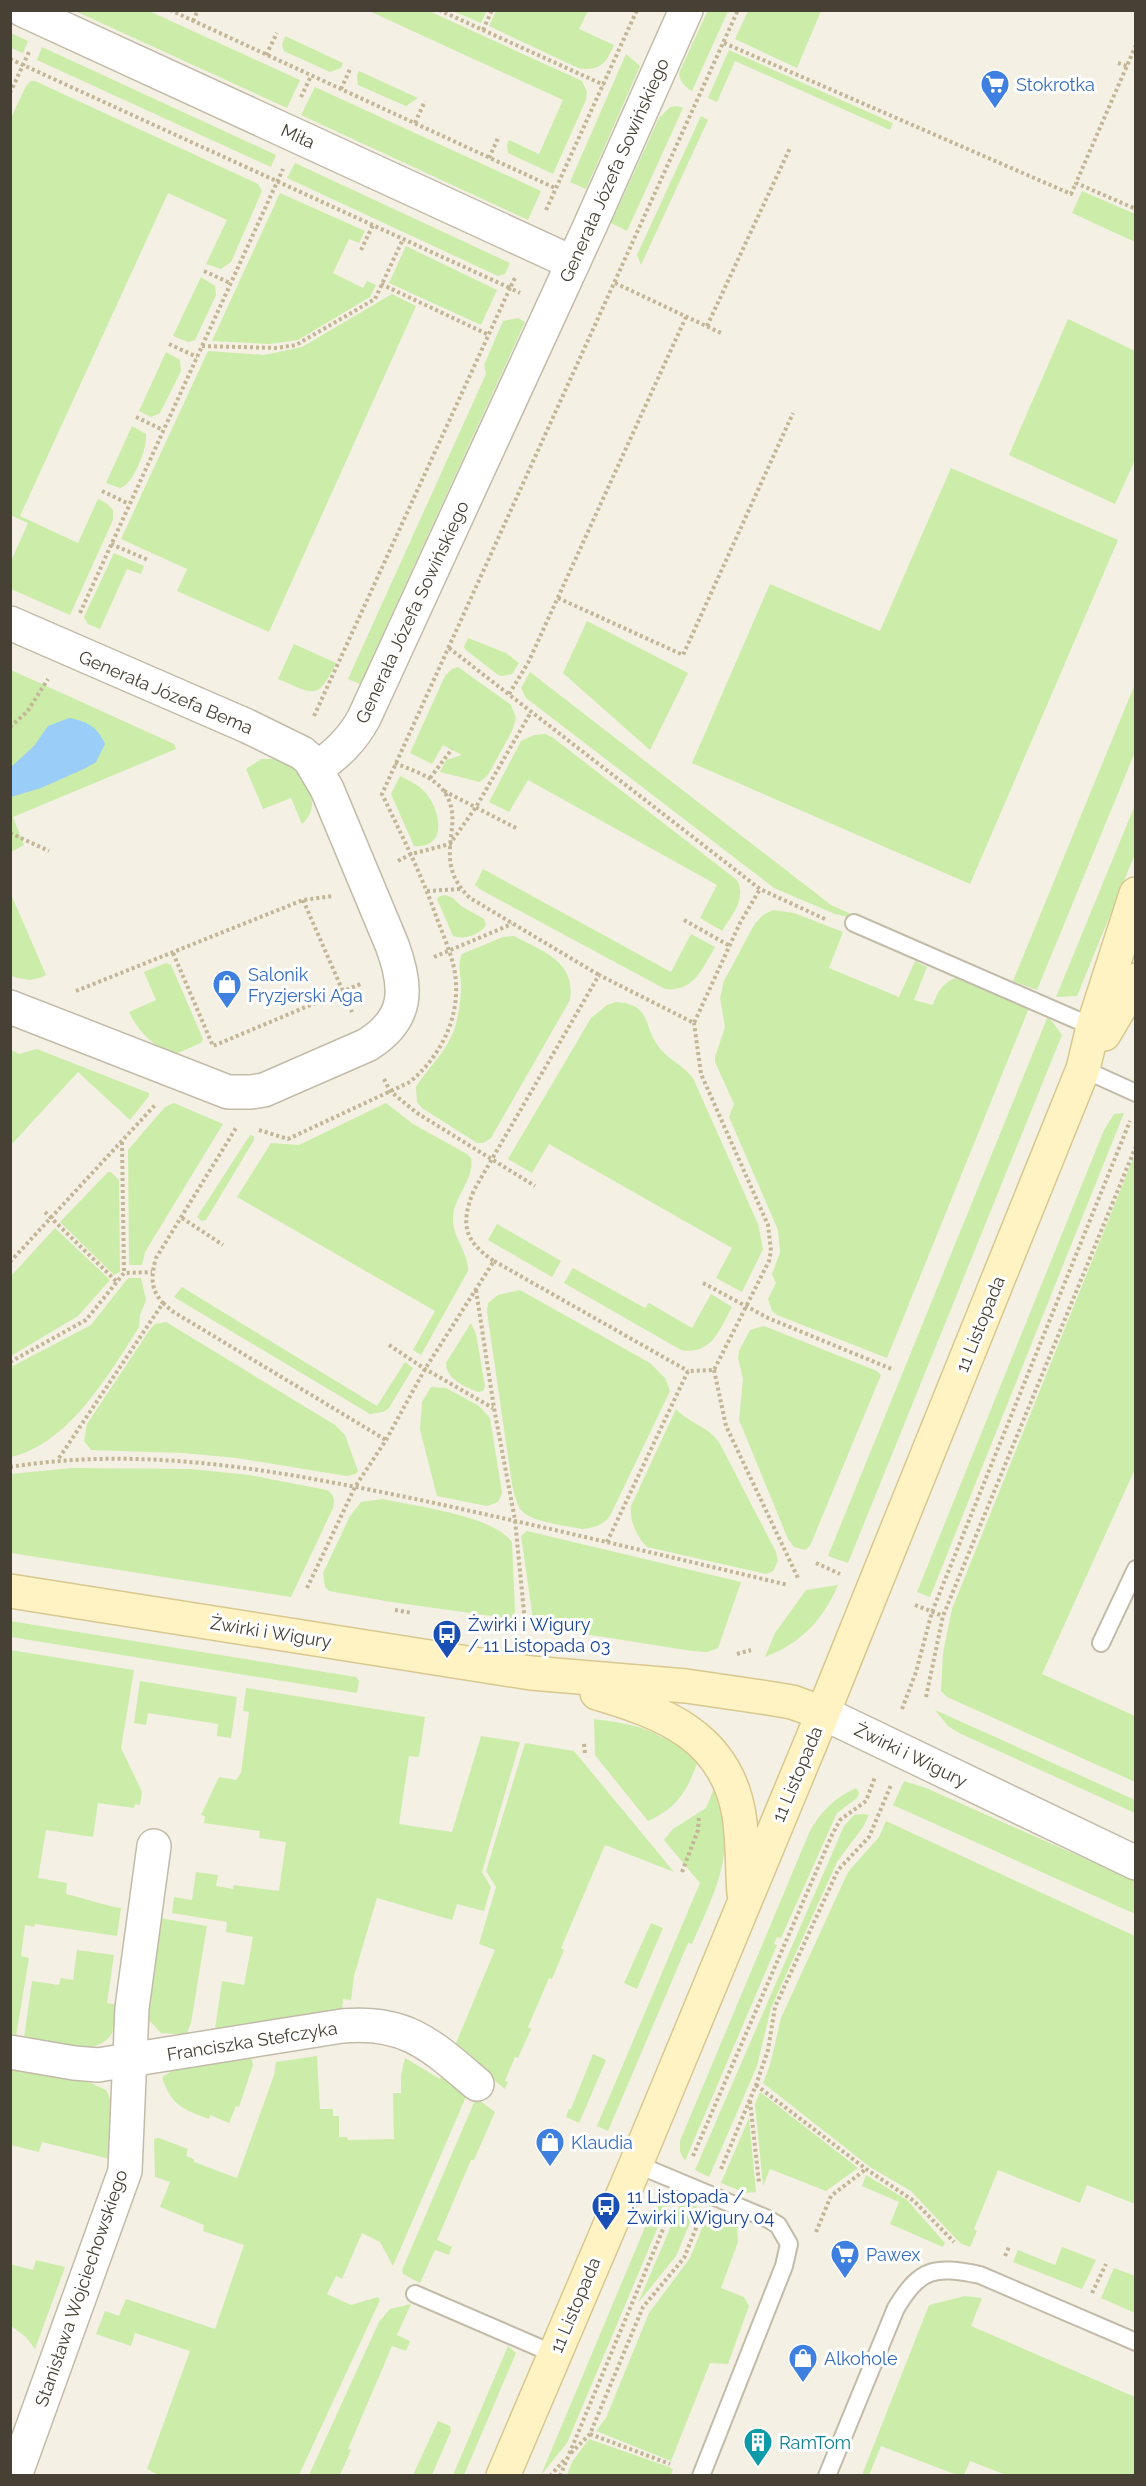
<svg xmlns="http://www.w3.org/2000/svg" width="1146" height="2486" font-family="Raleway,sans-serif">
  <rect width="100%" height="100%" fill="#f4f0e4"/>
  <g fill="#cbeda9">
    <path d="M708 10 728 11 692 91C684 86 680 82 679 73Z"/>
    <path d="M75 11H149L300 80 287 108Z"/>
    <path d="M369 11H429L582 81 587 92 586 100 553 174 508 153 507 145 509 140 539 154 563 100Z"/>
    <path d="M453 11H487L481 23Z"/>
    <path d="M496 11H588L579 29 614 45C606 63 600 72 578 68L489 26Z"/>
    <path d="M748 11H821L797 68 735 39Z"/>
    <path d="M11 33 28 41 23 53 11 48Z"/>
    <path d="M285 36 343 63 341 68 330 72 284 51 282 45Z"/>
    <path d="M42 47 276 155 271 167 37 60Z"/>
    <path d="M729 50 893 123 890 130 735 61 717 102 708 98Z"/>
    <path d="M626 54 640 66 586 189 570 182Z"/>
    <path d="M359 71 418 98 406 106 358 85 357 75Z"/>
    <path d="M31 81H35L258 184 262 191 231 262 221 269 206 264 227 220 168 193 20 516 78 543 98 499 106 503 113 510V520L70 615 11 589V561L28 523 10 515V120L26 86Z"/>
    <path d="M315 87 541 191 528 220 301 115Z"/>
    <path d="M677 106 683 108 627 231 611 223 659 118 670 107Z"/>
    <path d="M701 116 708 120 641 265 637 255Z"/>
    <path d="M295 163 510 263 505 274 498 276 287 178Z"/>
    <path d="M1082 191 1135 214V242L1072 213Z"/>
    <path d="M280 193 365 231 359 243 349 239 333 273 363 288 367 281 376 285 370 297 298 340 269 344 212 341Z"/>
    <path d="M406 246 497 290 481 325 389 283Z"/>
    <path d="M201 277 215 286 216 295 195 340 188 342 173 336Z"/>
    <path d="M392 294 416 306 269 632 177 591 187 569 121 539 208 351 264 355 302 347Z"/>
    <path d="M518 318 525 322 360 684 348 679 486 374 484 365 503 321Z"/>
    <path d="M1068 319 1135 351V460L1115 504 1009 455Z"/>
    <path d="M166 352 180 360 181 371 160 413 151 417 139 411Z"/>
    <path d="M132 426 146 434C148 447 133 485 120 488L106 483Z"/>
    <path d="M951 468 1118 540 970 884 692 763 770 584 880 631Z"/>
    <path d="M114 553 144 566 141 574 127 569 100 629 88 624 84 617Z"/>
    <path d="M587 621 688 673 650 750 563 673Z"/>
    <path d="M468 638 506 653 519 663 512 674 502 676 498 675 466 650 464 647Z"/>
    <path d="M294 644 336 663C317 702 314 694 278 679Z"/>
    <path d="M458 667 511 705 516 718 512 731 488 775 480 782 440 772 446 760 462 755 443 745 432 764 410 753 445 676 452 669Z"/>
    <path d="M11 670 174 744 176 749 13 817 24 845 11 852Z"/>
    <path d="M530 672 831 905 851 914 848 917 835 914 774 888 526 698 521 688Z"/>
    <path d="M1135 684V752L1037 990 1013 981Z"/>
    <path d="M545 734 552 737 737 880C747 899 732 915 722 931L700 918 717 885 528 780 509 812 489 802 521 741 534 735Z"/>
    <path d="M261 759C267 759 274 758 280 760 302 769 326 803 302 824L291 798 263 809 246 769Z"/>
    <path d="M400 776C408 780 417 784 424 791 440 808 450 849 414 846L391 794Z"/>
    <path d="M1135 805V854L1077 996 1056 997Z"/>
    <path d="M483 869 671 972 691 934 715 947C702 969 694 992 665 989L481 890 475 885Z"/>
    <path d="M10 892 46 975C32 982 25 980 11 976Z"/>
    <path d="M445 895 453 898 461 906 484 919 486 925C480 935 464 940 453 936L437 899 440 896Z"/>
    <path d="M773 910 794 913 843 932 829 968 899 997 915 961 927 967 914 1000 933 1005C937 992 942 984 955 978L1029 1008 887 1358 777 1315 772 1311 768 1299 776 1283 772 1274 780 1253 778 1230 729 1117 734 1104 715 1062V1057L725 1027 720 998 724 981 754 925 763 915Z"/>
    <path d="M514 936C543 952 576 961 570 1000L491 1138 483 1143H477L422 1108 417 1102 416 1087C430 1065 448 1051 456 1024 459 1012 461 998 461 986 461 976 457 964 462 954L503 937Z"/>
    <path d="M166 963 171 965 203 1039 201 1043 173 1055C152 1044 139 1033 129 1012L156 1000 144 972Z"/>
    <path d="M616 1002C652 1004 643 1026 658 1046 667 1059 683 1065 693 1078L758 1224 763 1249 742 1292 716 1278 732 1248 549 1144 532 1173 508 1159 591 1018 607 1005Z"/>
    <path d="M1048 1016 1062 1035 848 1563 828 1556Z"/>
    <path d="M37 1049 149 1093V1096L130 1120 78 1072 11 1145V1050L19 1054Z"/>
    <path d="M174 1103 223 1124 145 1252 142 1265H129L128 1150 165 1107Z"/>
    <path d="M386 1103 413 1124 467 1154 471 1158C475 1180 452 1197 453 1221 454 1239 469 1254 468 1271L421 1355 413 1350 435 1311 237 1197 271 1143 299 1145Z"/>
    <path d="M1124 1113 930 1597 917 1592 1104 1130 1114 1114Z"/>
    <path d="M250 1135 254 1136V1140L206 1220 202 1221 197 1217Z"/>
    <path d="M1135 1154V1469L1042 1674 1135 1716V1782L947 1697 941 1691 943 1653 952 1609Z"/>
    <path d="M108 1172H111L119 1180 120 1272 114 1275 60 1222Z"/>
    <path d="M497 1224 561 1261 552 1277 488 1240Z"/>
    <path d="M55 1228 110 1280 78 1316 11 1356V1276Z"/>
    <path d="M573 1268 645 1308 649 1303 692 1328 711 1294 732 1307C720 1329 711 1356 681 1350L564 1283Z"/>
    <path d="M128 1278H141L146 1300 140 1315 139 1327C109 1374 69 1444 11 1457V1367L91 1325Z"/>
    <path d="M182 1287 377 1406 405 1362 413 1368 389 1408 383 1412 370 1414 174 1297Z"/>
    <path d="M520 1290 650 1363 665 1378 670 1391 610 1516C604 1525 593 1528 582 1529 568 1526 531 1522 522 1511 516 1504 514 1493 512 1484L487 1312 488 1303 498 1295Z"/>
    <path d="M166 1322 335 1425 345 1435 358 1471 356 1474 346 1476 237 1458 182 1453 91 1450 84 1441 87 1424 151 1328 155 1324Z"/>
    <path d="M471 1323 476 1334 485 1386 483 1391 478 1392C465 1387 446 1379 446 1363Z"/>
    <path d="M764 1326 877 1371 881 1375 810 1546 805 1550 794 1547 788 1539 739 1420 743 1379 738 1358 739 1351 750 1330Z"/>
    <path d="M431 1387 446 1388 479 1406 490 1418 502 1493 498 1502 487 1506 437 1496 420 1430 422 1402Z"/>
    <path d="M676 1409C690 1424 709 1426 720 1444L776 1552 778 1561 773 1571 766 1574 647 1547C637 1537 629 1520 631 1506Z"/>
    <path d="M72 1468 191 1469 249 1475 327 1490C334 1495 335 1499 333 1508L291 1597 11 1553V1474Z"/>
    <path d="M383 1499C417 1507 492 1515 512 1542L515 1611 513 1619 391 1602 329 1591 325 1587 323 1573 350 1516 361 1502Z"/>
    <path d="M527 1531 741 1582 718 1648 707 1652 692 1651 534 1626 521 1536Z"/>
    <path d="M838 1585C823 1620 801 1643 765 1657L775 1633 806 1590Z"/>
    <path d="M10 1621 356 1677 359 1681 357 1693 11 1637Z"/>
    <path d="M10 1650 134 1670 121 1748 142 1792 140 1805 135 1804 134 1808 98 1803 93 1837 46 1830 38 1878 67 1883 66 1894C85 1898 101 1905 121 1908L117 1936 35 1924 34 1927 25 1925 21 1956 29 1958 16 2036 10 2035Z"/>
    <path d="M140 1681 237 1697 231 1738 217 1736 218 1724 148 1713 146 1725 134 1723Z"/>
    <path d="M246 1688 425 1717 419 1757 409 1756 399 1824 452 1832 481 1736 520 1742 482 1872 491 1887 484 1911 457 1904 452 1920 377 1898 354 1976 351 2000 343 1999 342 2011 215 2030 222 1981 244 1985 253 1937 226 1932 227 1922 172 1913 174 1897 192 1900 196 1872 218 1875 216 1886 233 1889 234 1885 279 1891 286 1842 259 1838 260 1831 204 1823 205 1816 201 1815 219 1777 236 1780 241 1773 249 1712 243 1711Z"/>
    <path d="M935 1710 1135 1800V1813L959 1733 948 1726Z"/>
    <path d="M594 1719C618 1722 642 1725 663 1738L666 1735 698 1761C687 1790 679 1807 648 1821L595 1755Z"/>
    <path d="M525 1743 574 1751 674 1872 605 1845 561 1948 564 1950 552 1979 549 1978 528 2027 531 2029 518 2058 515 2057 505 2081 508 2082 505 2089 454 2048 495 1950 479 1944 496 1887 486 1871Z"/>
    <path d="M904 1781 926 1788 1135 1881V1914L893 1805Z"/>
    <path d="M715 1786C739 1848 716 1889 692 1944L688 1943 608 2131 597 2126 700 1883 664 1840 673 1829 706 1808Z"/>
    <path d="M856 1788 859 1793 857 1798 837 1813 781 1938 777 1937 774 1944 777 1945 685 2161 680 2152V2141L809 1833C820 1812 834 1798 856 1788Z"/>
    <path d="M863 1814 869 1815 863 1827 837 1862 771 2008 757 2066 709 2177 695 2170 844 1826 854 1815Z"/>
    <path d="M886 1821 1135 1936V2204L1087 2185 1080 2203 998 2170 974 2229 977 2231 970 2247 960 2243 911 2191 870 2167 763 2083 770 2065 781 2018 848 1872 879 1837Z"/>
    <path d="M159 1918 207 1926 191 2023 186 2035 161 2033 148 2019 147 2011Z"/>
    <path d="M651 1923 663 1928 637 1989 624 1983Z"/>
    <path d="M77 1950 114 1955 107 2003 118 2005C117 2014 117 2025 112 2033 95 2061 49 2042 24 2038L32 1981 59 1985 61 1978 73 1980Z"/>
    <path d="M593 2054 606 2060 579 2123 566 2117 569 2109H571Z"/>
    <path d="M251 2056 253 2065 239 2107 236 2106 229 2123 210 2115 209 2119C182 2109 171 2105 162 2077L172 2071Z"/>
    <path d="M317 2056 320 2109H333V2116H339V2137H347L348 2140 394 2139 393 2093H401V2075L405 2058 440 2079 443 2072 468 2092 393 2266 380 2242 362 2233 342 2279 336 2276 327 2294 351 2305 378 2297 380 2300 299 2475 160 2476 147 2469 190 2351 135 2333 131 2346 96 2334 105 2311 119 2316 126 2299 215 2329 244 2245 203 2231 204 2225 160 2207 170 2182 155 2177 154 2139 159 2138 188 2149 186 2156 194 2159V2162L237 2178 274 2075 276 2062Z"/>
    <path d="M11 2067 91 2083 106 2090 114 2107 110 2159 42 2142 39 2152 11 2145Z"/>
    <path d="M760 2092 858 2168 826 2191 770 2169 763 2186 755 2104Z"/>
    <path d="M476 2098 495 2112 474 2160H471L437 2240 452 2247 449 2255 435 2250 420 2283 403 2274 402 2270Z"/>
    <path d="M749 2118 756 2192 745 2193 721 2183Z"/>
    <path d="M866 2175 907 2200 945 2243 943 2247 890 2224 899 2202 862 2186Z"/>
    <path d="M668 2203 567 2443 541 2475 651 2213 659 2206Z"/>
    <path d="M681 2203 697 2206 676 2256 638 2303Z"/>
    <path d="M709 2211 727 2217 737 2227 738 2242 721 2288 744 2297 749 2306 728 2364 710 2363 671 2461 596 2431 606 2418 649 2313 690 2258Z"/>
    <path d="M1062 2247 1096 2260 1082 2289 1013 2262 1018 2250 1055 2265Z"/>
    <path d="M36 2260 65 2267 35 2349 26 2337 11 2326 10 2264 33 2270Z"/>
    <path d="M1114 2268 1135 2276V2313L1101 2298Z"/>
    <path d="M965 2296 982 2298 971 2326 1135 2397V2475H1006L970 2461 964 2475H957L881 2446 869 2475H862L929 2305Z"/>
    <path d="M411 2304 397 2335 410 2341 406 2351 392 2346 348 2449 351 2450 340 2475H309L379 2322 390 2309Z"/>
    <path d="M508 2346 516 2353 464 2475H453Z"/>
    <path d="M438 2421 450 2426 451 2431 432 2475H413Z"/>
    <path d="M589 2439 669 2467 673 2469 671 2475H567L572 2462Z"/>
  </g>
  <path fill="#9acdf7" d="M69 718C86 721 98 727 105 744L96 762 86 768 41 788 11 797V767L34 746 48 726Z"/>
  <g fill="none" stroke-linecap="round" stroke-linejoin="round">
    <g stroke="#c3bba9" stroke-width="20">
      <g id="lane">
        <path d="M854 923 1093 1027"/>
        <path d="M1083 1069 1136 1093"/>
        <path d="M1101 1643 1136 1569"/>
        <path d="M636 2164 768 2219 778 2225 789 2244 784 2266 701 2476"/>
        <path d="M415 2294 554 2354"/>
        <path d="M827 2476 896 2308C921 2267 935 2266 980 2275L1136 2342"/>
      </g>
    </g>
    <g stroke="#c3bba9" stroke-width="36">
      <g id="street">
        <path d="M23 10 573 263"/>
        <path d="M10 623 247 726 302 753 310 760 327 789 392 945C408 988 409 1019 367 1045L264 1090 251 1092H228L10 1007"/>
        <path d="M317 768C337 754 352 740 364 718L590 226 686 10"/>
        <path d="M823 1713 1136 1863"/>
        <path d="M10 2052 74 2063 98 2065 342 2026C406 2020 431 2045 477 2084"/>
        <path d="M15 2476 125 2171 132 2008 154 1846"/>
      </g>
    </g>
    <g stroke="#d8c88f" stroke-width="36">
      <g id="secondary">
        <path d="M1104 1034 1136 980"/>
        <path d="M10 1591 531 1673 686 1686 768 1698 792 1702 823 1713"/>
        <path d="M597 1693C664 1713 726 1736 739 1815 743 1840 742 1867 744 1893"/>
        <path d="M503 2476 636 2164 823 1713 1083 1069 1093 1027 1136 894"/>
      </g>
    </g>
    <g stroke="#c3b596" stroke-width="4" stroke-dasharray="3 3" stroke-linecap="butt">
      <path d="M170 10 555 188"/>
      <path d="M439 10 604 85"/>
      <path d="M193 21 198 10"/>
      <path d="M483 30 492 10"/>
      <path d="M724 43 1071 194 1076 183"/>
      <path d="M1136 45 1076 183 1136 209"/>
      <path d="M266 55 277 33"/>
      <path d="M10 59 510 288 516 276"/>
      <path d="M1118 63 1127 66"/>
      <path d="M341 89 351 67"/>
      <path d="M10 93 29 52"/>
      <path d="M301 97 311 76"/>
      <path d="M415 123 425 101"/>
      <path d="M489 158 499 136"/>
      <path d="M546 210 637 10"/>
      <path d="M361 250 373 225"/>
      <path d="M204 271 230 283"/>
      <path d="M615 283 721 333"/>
      <path d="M381 284 489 335"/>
      <path d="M707 326 790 148"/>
      <path d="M169 344 197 357"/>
      <path d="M202 346 277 348 296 345 375 299 403 239"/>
      <path d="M136 417 163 430"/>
      <path d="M102 491 129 504"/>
      <path d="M111 544 148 560"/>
      <path d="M558 598 683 655 793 413"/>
      <path d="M80 613 283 169"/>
      <path d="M449 648 760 889 827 920"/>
      <path d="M509 694 528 663 686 317"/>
      <path d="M314 716 510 288 520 293"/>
      <path d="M10 727 27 712 48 679"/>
      <path d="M395 763C411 770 432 776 443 790 469 824 428 858 470 898L599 975"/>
      <path d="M430 778 452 749"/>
      <path d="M444 791 516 828"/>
      <path d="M10 833 49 851"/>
      <path d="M398 861 411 854 450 844 476 807 531 712"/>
      <path d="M427 891 461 889"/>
      <path d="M303 900 352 1012"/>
      <path d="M684 920 730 946"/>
      <path d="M173 953 213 1046 363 983"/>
      <path d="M434 957 512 924"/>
      <path d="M76 991 303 900 333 896"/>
      <path d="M384 1079 390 1091 417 1113 535 1186"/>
      <path d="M259 1130 288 1139 410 1082C443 1054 463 1012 454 968 450 950 442 932 436 916 421 873 401 834 382 794L738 10"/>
      <path d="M122 1142 124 1273"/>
      <path d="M45 1212 117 1282"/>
      <path d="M182 1218 223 1245"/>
      <path d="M494 1261 688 1371"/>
      <path d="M10 1262 156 1104"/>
      <path d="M703 1283 768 1318 894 1370"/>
      <path d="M476 1290 494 1408 515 1520 526 1633"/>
      <path d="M163 1303 172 1311 386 1440"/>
      <path d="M389 1345 425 1369 493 1408"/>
      <path d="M10 1362 86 1320 124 1273 152 1272"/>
      <path d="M714 1370 726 1426 798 1578"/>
      <path d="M59 1458 163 1303C150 1289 151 1276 156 1258L236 1128"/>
      <path d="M10 1467C147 1445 278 1471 411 1498 537 1525 662 1555 788 1585"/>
      <path d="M607 1542 688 1371 714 1370 769 1261 771 1251 768 1225 701 1074 694 1023"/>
      <path d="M816 1563 840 1574"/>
      <path d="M307 1588 355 1487 386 1440 425 1369 494 1261C464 1241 460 1224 474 1190L599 975 694 1023 740 923 760 889"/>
      <path d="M915 1605 943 1616"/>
      <path d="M395 1610 412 1613"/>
      <path d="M737 1654 751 1650"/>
      <path d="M926 1697 943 1616 1136 1146"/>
      <path d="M902 1709 916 1672 932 1612 1130 1121"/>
      <path d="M584 1744 585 1754"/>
      <path d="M682 1872 698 1830 699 1817"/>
      <path d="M756 2085 866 2169 914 2201 954 2242"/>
      <path d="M750 2101 759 2183"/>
      <path d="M693 2156 832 1835 840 1820 866 1801 875 1777"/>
      <path d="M721 2169 756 2085 768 2050 775 2007 838 1870 869 1837 891 1785"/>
      <path d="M816 2232 831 2196 866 2169"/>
      <path d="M1005 2256 1009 2247"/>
      <path d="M1092 2293 1106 2264"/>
      <path d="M590 2434 670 2464"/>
      <path d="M571 2453 590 2434 643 2307 684 2258 699 2221"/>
      <path d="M550 2476 566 2458"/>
      <path d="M560 2476 671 2210"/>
    </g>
    <use href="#lane" stroke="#fff" stroke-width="16"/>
    <use href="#street" stroke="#fff" stroke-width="33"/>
    <use href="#secondary" stroke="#fff3c3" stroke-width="33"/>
  </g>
  <defs>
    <g id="supermarket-pin" transform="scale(1.5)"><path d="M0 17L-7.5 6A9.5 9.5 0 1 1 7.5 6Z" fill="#3f7fe0" stroke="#fff"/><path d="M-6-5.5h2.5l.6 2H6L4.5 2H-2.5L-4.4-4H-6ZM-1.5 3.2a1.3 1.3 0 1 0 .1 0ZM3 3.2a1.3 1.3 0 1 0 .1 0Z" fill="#fff"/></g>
    <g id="shop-pin" transform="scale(1.5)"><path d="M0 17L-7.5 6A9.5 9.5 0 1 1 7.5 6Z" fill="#3f7fe0" stroke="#fff"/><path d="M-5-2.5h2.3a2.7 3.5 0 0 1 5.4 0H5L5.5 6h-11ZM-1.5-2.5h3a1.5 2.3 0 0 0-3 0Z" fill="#fff"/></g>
    <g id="bus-pin" transform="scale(1.5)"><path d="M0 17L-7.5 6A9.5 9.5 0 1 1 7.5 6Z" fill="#1a4fb4" stroke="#fff"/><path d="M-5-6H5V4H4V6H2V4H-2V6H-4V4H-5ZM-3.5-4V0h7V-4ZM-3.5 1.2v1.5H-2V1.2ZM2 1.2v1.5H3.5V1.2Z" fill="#fff"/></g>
    <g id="building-pin" transform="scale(1.5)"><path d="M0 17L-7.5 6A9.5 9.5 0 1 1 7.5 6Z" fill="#0f9aa8" stroke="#fff"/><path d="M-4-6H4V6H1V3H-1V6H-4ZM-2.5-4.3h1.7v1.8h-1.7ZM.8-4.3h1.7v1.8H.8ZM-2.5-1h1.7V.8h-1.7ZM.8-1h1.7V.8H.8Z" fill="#fff"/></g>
  </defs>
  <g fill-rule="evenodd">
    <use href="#supermarket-pin" x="995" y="84"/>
    <use href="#shop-pin" x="227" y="984"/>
    <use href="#bus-pin" x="447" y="1634"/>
    <use href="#shop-pin" x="550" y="2142"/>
    <use href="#bus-pin" x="606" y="2206"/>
    <use href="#supermarket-pin" x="845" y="2254"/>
    <use href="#shop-pin" x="803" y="2358"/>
    <use href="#building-pin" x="758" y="2442"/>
  </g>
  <g text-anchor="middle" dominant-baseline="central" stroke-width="6" stroke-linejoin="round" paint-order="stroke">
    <g font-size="18" fill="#366cbe" stroke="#fff" text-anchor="start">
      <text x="1016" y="84">Stokrotka</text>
      <text x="248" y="974">Salonik<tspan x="248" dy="21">Fryzjerski Aga</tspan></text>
      <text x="571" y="2142">Klaudia</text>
      <text x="866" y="2254">Pawex</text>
      <text x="824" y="2358">Alkohole</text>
    </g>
    <g font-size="18" fill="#474034" stroke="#fff">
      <text transform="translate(298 136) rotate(24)">Miła</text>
      <text transform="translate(614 170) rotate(-66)">Generała Józefa Sowińskiego</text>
      <text transform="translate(412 612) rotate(-65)">Generała Józefa Sowińskiego</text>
      <text transform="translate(166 692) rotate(23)">Generała Józefa Bema</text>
      <text transform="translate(980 1324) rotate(-68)">11 Listopada</text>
      <text transform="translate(271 1632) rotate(9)">Żwirki i Wigury</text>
      <text transform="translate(911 1755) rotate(26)">Żwirki i Wigury</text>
      <text transform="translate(797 1774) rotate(-67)">11 Listopada</text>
      <text transform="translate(252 2041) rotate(-9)">Franciszka Stefczyka</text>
      <text transform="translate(81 2288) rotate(-71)">Stanisława Wojciechowskiego</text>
      <text transform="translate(575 2305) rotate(-67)">11 Listopada</text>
    </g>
    <g font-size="18" fill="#164399" stroke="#fff" text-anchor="start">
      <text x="468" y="1624">Żwirki i Wigury<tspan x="468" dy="21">/ 11 Listopada 03</tspan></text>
      <text x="627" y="2196">11 Listopada /<tspan x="627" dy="21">Żwirki i Wigury 04</tspan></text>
    </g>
    <g font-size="18" fill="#0d838f" stroke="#fff" text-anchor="start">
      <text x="779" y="2442">RamTom</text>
    </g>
  </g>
  <rect width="1146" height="2486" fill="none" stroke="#474034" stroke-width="24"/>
</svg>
